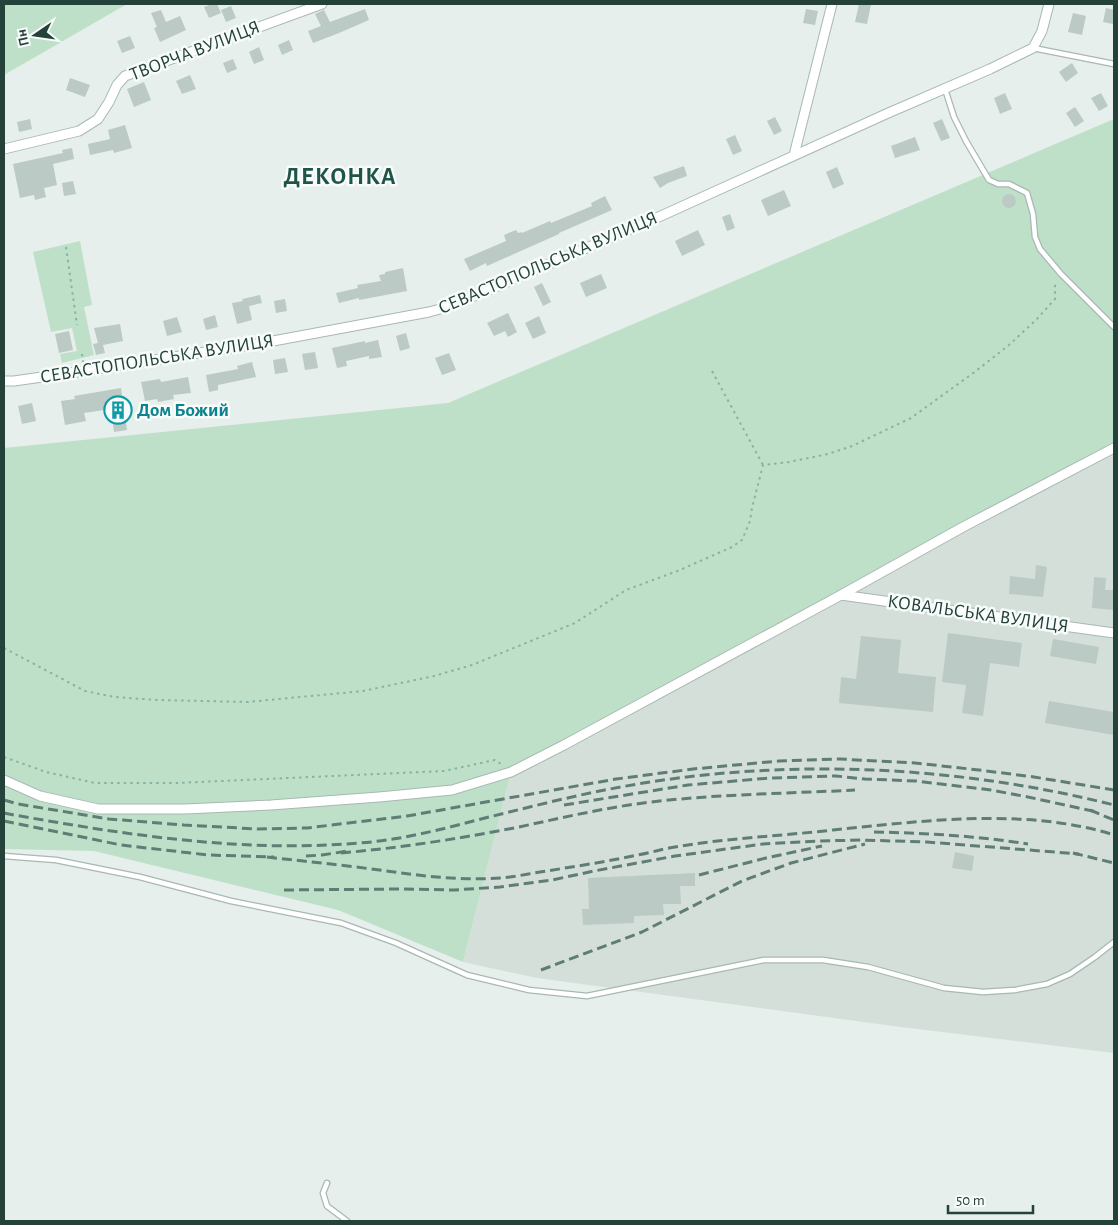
<svg xmlns="http://www.w3.org/2000/svg" width="1118" height="1225" font-family="'Alegreya Sans',sans-serif">
  <rect width="100%" height="100%" fill="#e6efeb"/>
  <path fill="#d4dfda" d="M1114 448V1053L901 1027 537 978 463 962 511 772Z"/>
  <g fill="#bfe0c8">
    <path d="M4 4H127L4 75Z"/>
    <path d="M1114 119V448L511 772 463 962 338 910 94 851 4 849V448L448 403Z"/>
    <path d="M80 241 92 305 84 307 94 355 62 363 60 354 77 351 72 328 51 332 33 252Z"/>
  </g>
  <g fill="#bbcac4">
    <path d="M212 4H217L221 13 209 18 204 7Z"/>
    <path d="M859 4H871L867 24 855 22Z"/>
    <path d="M231 6 236 18 226 22 221 10Z"/>
    <path d="M1106 8 1114 10 1113 24 1103 22Z"/>
    <path d="M365 9 369 20 339 33 313 43 308 31 321 26 315 14 324 10 330 22Z"/>
    <path d="M806 9 818 11 815 25 803 23Z"/>
    <path d="M161 10 166 22 180 16 186 30 160 42 154 28 157 27 151 13Z"/>
    <path d="M1073 13 1086 16 1082 35 1068 32Z"/>
    <path d="M130 36 135 48 122 53 117 41Z"/>
    <path d="M289 40 293 50 282 55 278 45Z"/>
    <path d="M259 47 264 60 254 64 249 52Z"/>
    <path d="M233 59 237 69 227 73 223 63Z"/>
    <path d="M1072 63 1078 73 1066 82 1059 72Z"/>
    <path d="M190 75 196 89 182 94 176 81Z"/>
    <path d="M70 78 90 85 85 97 66 90Z"/>
    <path d="M144 82 151 100 134 107 127 89Z"/>
    <path d="M1005 93 1012 109 1000 114 994 98Z"/>
    <path d="M1101 93 1108 106 1099 111 1091 98Z"/>
    <path d="M1075 107 1084 121 1075 127 1066 113Z"/>
    <path d="M775 117 782 131 774 135 767 121Z"/>
    <path d="M30 119 32 129 19 132 17 122Z"/>
    <path d="M942 119 950 138 941 141 933 123Z"/>
    <path d="M125 125 132 148 114 153 113 150 90 155 88 144 110 139 108 130Z"/>
    <path d="M735 135 742 151 733 155 726 139Z"/>
    <path d="M915 137 920 150 895 158 891 146Z"/>
    <path d="M72 148 74 159 53 164 57 185 44 188 46 197 35 200 34 195 20 198 13 164 63 153 62 150Z"/>
    <path d="M684 166 687 176 668 183 660 188 653 177Z"/>
    <path d="M837 167 844 184 833 189 826 172Z"/>
    <path d="M73 181 76 194 64 196 62 183Z"/>
    <path d="M784 190 791 206 768 216 761 200Z"/>
    <circle cx="1009" cy="201" r="7"/>
    <path d="M605 196 612 210 559 233V234L487 266 486 263 470 271 464 259 506 241 504 235 516 230 518 233 522 232V233L550 221 551 223 592 206 591 203Z"/>
    <path d="M730 214 735 228 727 231 722 217Z"/>
    <path d="M698 230 705 245 682 256 675 241Z"/>
    <path d="M403 268 407 291 359 300V298L339 303 336 293 358 288 357 285 381 281 379 275 385 274V272Z"/>
    <path d="M601 274 607 288 586 297 580 283Z"/>
    <path d="M542 283 551 302 543 306 534 287Z"/>
    <path d="M260 295 262 303 249 306 252 320 237 324 232 303 243 301 242 299Z"/>
    <path d="M285 299 287 311 276 313 274 301Z"/>
    <path d="M508 313 517 332 508 337 505 331 494 336 487 323Z"/>
    <path d="M215 315 218 327 206 330 203 319Z"/>
    <path d="M539 316 546 333 533 339 525 323Z"/>
    <path d="M177 317 182 332 167 336 163 321Z"/>
    <path d="M120 324 123 341 103 345 105 353 96 355 93 344 98 343 94 328Z"/>
    <path d="M69 331 73 350 59 353 55 334Z"/>
    <path d="M406 333 410 348 400 351 396 336Z"/>
    <path d="M378 340 382 357 369 359V356L346 361 347 366 337 368 332 348 365 341V343Z"/>
    <path d="M315 352 318 368 305 370 302 354Z"/>
    <path d="M449 353 456 370 442 375 435 358Z"/>
    <path d="M285 358 288 372 275 374 273 360Z"/>
    <path d="M252 362 256 377 218 385V390L209 392 206 375 238 369 237 366Z"/>
    <path d="M188 377 191 393 173 395 174 399 158 402 157 399 145 401 141 382 160 379 161 382Z"/>
    <path d="M121 388 127 430 114 432 111 409 84 413 86 421 65 425 61 401 75 399 74 396Z"/>
    <path d="M32 403 36 421 22 424 18 406Z"/>
    <path d="M1036 565 1047 567 1043 597 1009 594 1010 576 1035 579Z"/>
    <path d="M1094 577 1106 578 1105 590H1114V610L1092 608Z"/>
    <path d="M948 633 1022 643 1019 667 990 663 983 716 962 713 966 685 942 682Z"/>
    <path d="M861 636 901 640 898 673 936 677 933 712 839 703 841 677 856 679Z"/>
    <path d="M1053 639 1099 647 1096 664 1050 656Z"/>
    <path d="M1049 701 1114 712V735L1045 723Z"/>
    <path d="M955 852 974 856 972 871 952 868Z"/>
    <path d="M695 873V886H680L681 904H663L664 915 634 916V923L583 925 582 909H589L588 878Z"/>
  </g>
  <g fill="none" stroke-linecap="round" stroke-linejoin="round">
    <g stroke="#a8b8b2" stroke-width="7">
      <g id="service">
        <path d="M1033 48 1114 64"/>
        <path d="M945 89 954 117 966 141 989 180 998 184H1009L1027 193 1033 214 1035 237 1040 249 1061 274 1114 327"/>
        <path d="M4 856 56 860 140 877 231 901 341 923 396 943 467 975 529 990 587 996 764 960H823L868 967 944 988 983 992 1015 990 1047 984 1070 974 1095 957 1114 942"/>
        <path d="M327 1183 323 1193 327 1206 347 1221"/>
      </g>
    </g>
    <g stroke="#a8b8b2" stroke-width="11">
      <g id="minor">
        <path d="M4 149 79 131 98 119 109 102 117 85 125 76 322 4"/>
        <path d="M794 155 832 4"/>
        <path d="M4 381H14L84 371 257 344 429 312 451 306 652 220 886 114 990 69 1033 48 1042 31 1049 4"/>
        <path d="M841 595 1114 633"/>
        <path d="M4 780 40 796 98 809H185L271 805 379 797 452 790 511 772 564 745 841 595 963 527 1114 448"/>
      </g>
    </g>
    <g stroke="#86b3a5" stroke-width="2" stroke-dasharray="2.5 4" stroke-linecap="butt">
      <path d="M66 247 77 325"/>
      <path d="M82 354 83 362"/>
      <path d="M712 371 763 465"/>
      <path d="M4 648 85 691 115 697 157 700 248 702 363 691 434 676 472 665 575 623 626 590 680 570 732 547 742 540 750 521 752 508 763 465 789 462 828 454 852 446 911 418 976 371 1009 345 1036 320 1055 299V284L1056 281"/>
      <path d="M4 757 46 772 95 783H177L444 771 495 760 501 764"/>
    </g>
    <use href="#service" stroke="#fff" stroke-width="4.5"/>
    <use href="#minor" stroke="#fff" stroke-width="9"/>
    <g stroke="#5f7d75" stroke-width="3" stroke-dasharray="10 5" stroke-linecap="butt">
      <path d="M4 800 18 804 109 819 184 825 258 829 307 828 407 816 616 779 693 769 779 761 840 759 915 763 979 770 1034 777 1114 790"/>
      <path d="M564 805 688 785 770 778 836 776 865 779 916 781 991 790 1028 797 1097 812"/>
      <path d="M1090 810 1114 820"/>
      <path d="M4 813 14 815C128 835 243 853 359 843 402 840 443 829 485 818 526 808 568 797 610 789 775 757 951 764 1114 805"/>
      <path d="M4 821 121 845 208 855 274 857"/>
      <path d="M874 832C926 833 977 836 1028 844"/>
      <path d="M341 853C399 848 457 839 514 828 552 820 590 811 629 805 703 794 780 794 855 790"/>
      <path d="M1073 853 1114 863"/>
      <path d="M306 856 322 855 348 851"/>
      <path d="M267 857C291 860 315 862 339 865 394 871 446 882 501 878 514 877 527 874 540 872 572 867 605 862 637 855 650 853 662 849 675 847 727 838 780 836 833 830 923 821 1026 807 1114 835"/>
      <path d="M699 875 766 858 822 846"/>
      <path d="M284 890 401 889 454 890 500 887 552 880 594 871 675 856 763 844 819 841 861 840 927 842 1079 854"/>
      <path d="M541 970 642 932 742 881 791 863 865 844"/>
    </g>
  </g>
  <defs>
    <g id="building-ring" transform="scale(1.4375)"><circle r="9.5" fill="#f7fbf9" stroke="#0f9aa8" stroke-width="1.5"/><path d="M-4-6H4V6H1V3H-1V6H-4ZM-2.5-4.3h1.7v1.8h-1.7ZM.8-4.3h1.7v1.8H.8ZM-2.5-1h1.7V.8h-1.7ZM.8-1h1.7V.8H.8Z" fill="#0f9aa8"/></g>
  </defs>
  <g fill-rule="evenodd">
    <use href="#building-ring" x="118" y="410"/>
  </g>
  <g text-anchor="middle" dominant-baseline="central" stroke-width="5" stroke-linejoin="round" paint-order="stroke">
    <g font-size="19" fill="#24423a" stroke="#f7fbf9">
      <text transform="translate(195 51) rotate(-21)">ТВОРЧА ВУЛИЦЯ</text>
      <text transform="translate(548 263) rotate(-23)">СЕВАСТОПОЛЬСЬКА ВУЛИЦЯ</text>
      <text transform="translate(157 359) rotate(-9)">СЕВАСТОПОЛЬСЬКА ВУЛИЦЯ</text>
      <text transform="translate(978 614) rotate(8)">КОВАЛЬСЬКА ВУЛИЦЯ</text>
    </g>
    <g font-size="19" font-weight="bold" fill="#0d838f" stroke="#f7fbf9" text-anchor="start">
      <text x="137" y="410">Дом Божий</text>
    </g>
    <g font-size="24" font-weight="bold" letter-spacing="1" fill="#1f5548" stroke="#f7fbf9">
      <text x="340" y="177">ДЕКОНКА</text>
    </g>
  </g>
  <rect width="1118" height="1225" fill="none" stroke="#24423a" stroke-width="10"/>
  <g transform="translate(35 35) rotate(257)" stroke="#f7fbf9" stroke-width="4" paint-order="stroke">
  <path d="M0-4L9 19L0 12L-9 19Z" fill="#24423a"/>
  <text y="-8" font-size="14" font-weight="bold" text-anchor="middle" fill="#24423a">Пн</text>
  </g>
  <path d="M948 1205v8h85v-8" fill="none" stroke="#24423a" stroke-width="2.5"/>
  <text x="956" y="1205" font-size="15" fill="#24423a" stroke="#f7fbf9" stroke-width="4" paint-order="stroke">50 m</text>
</svg>
